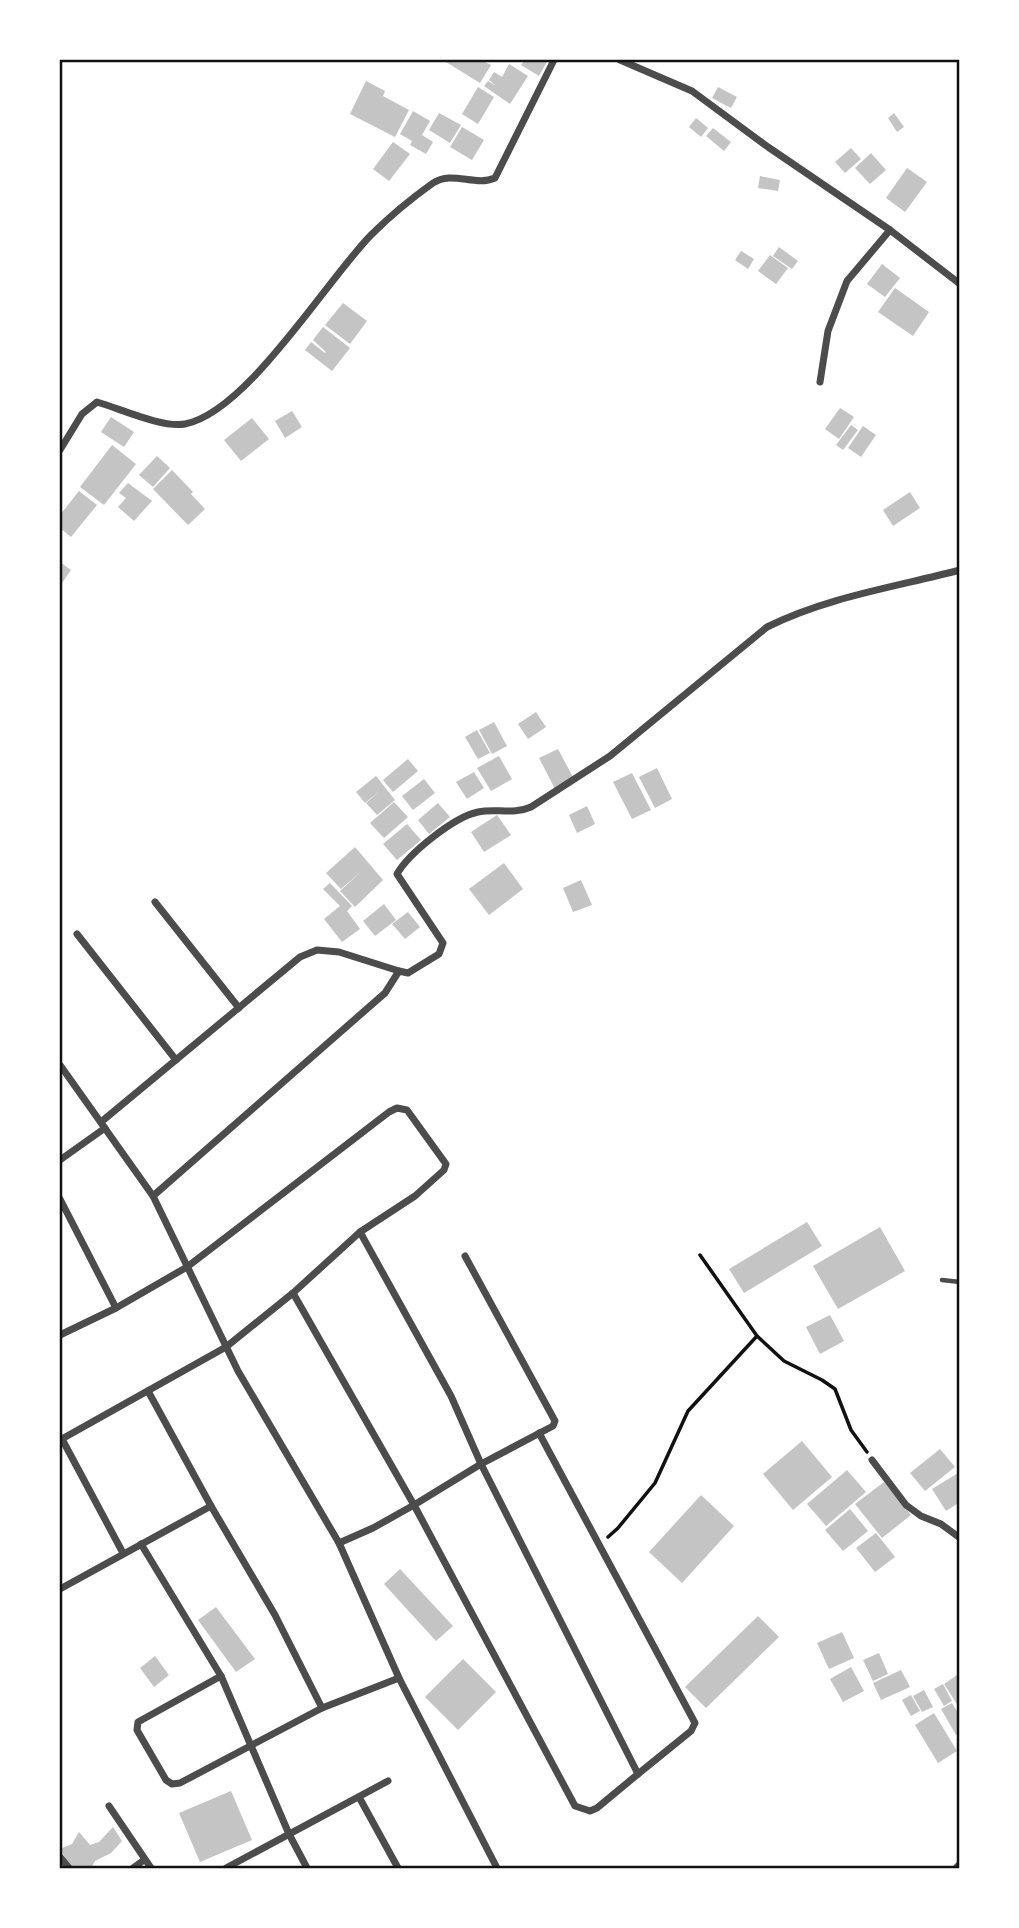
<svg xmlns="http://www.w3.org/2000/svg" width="1019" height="1928" font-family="Arial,sans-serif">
  <rect width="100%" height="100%" fill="#fff"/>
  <g fill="#c4c4c4">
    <path d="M447 60H481L491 65 480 83 446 62Z"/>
    <path d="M525 60H548L539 76 521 65Z"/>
    <path d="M509 64 528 76 510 104 484 86 488 81 496 86 489 80 494 72 502 77Z"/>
    <path d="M366 81 385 91 383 96 409 110 395 137 350 114Z"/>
    <path d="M478 87 494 97 478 124 462 114Z"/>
    <path d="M718 87 737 97 731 108 712 98Z"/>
    <path d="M413 111 430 121 422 135 433 142 426 154 410 145 412 141 400 134Z"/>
    <path d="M439 113 461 125 450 143 429 130Z"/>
    <path d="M894 113 904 127 897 132 888 118Z"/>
    <path d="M696 118 708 128 701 137 689 127Z"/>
    <path d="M462 127 484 140 472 160 450 147Z"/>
    <path d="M713 128 731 142 724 151 706 136Z"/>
    <path d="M393 142 410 154 389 181 373 169Z"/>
    <path d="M851 148 861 159 845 173 835 162Z"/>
    <path d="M871 153 886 170 870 184 855 168Z"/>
    <path d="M907 168 927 182 905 212 886 198Z"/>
    <path d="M760 176 780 180 778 191 758 188Z"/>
    <path d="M779 247 798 261 792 269 773 256Z"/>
    <path d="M741 251 754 259 748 269 735 260Z"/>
    <path d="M770 255 788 268 776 284 758 271Z"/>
    <path d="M882 264 900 278 885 297 867 284Z"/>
    <path d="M895 288 929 312 913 336 878 312Z"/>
    <path d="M343 303 367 321 350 344 325 325Z"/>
    <path d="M323 327 350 348 332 371 305 350 311 342 325 353 326 352 313 340Z"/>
    <path d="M840 408 854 417 839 439 825 429Z"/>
    <path d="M292 411 302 427 285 438 275 421Z"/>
    <path d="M111 417 134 432 124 447 101 432Z"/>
    <path d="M252 418 269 439 241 461 224 440Z"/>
    <path d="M851 425 858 430 843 450 836 445Z"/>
    <path d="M863 426 876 435 861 457 848 448Z"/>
    <path d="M112 445 136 464 104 505 80 487Z"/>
    <path d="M157 456 170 468 153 487 139 475Z"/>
    <path d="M172 470 193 492 191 494 205 509 188 525 153 489Z"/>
    <path d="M128 483 152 501 134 521 118 507 126 498 119 493Z"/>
    <path d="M79 491 97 505 71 537 60 528V515Z"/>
    <path d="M910 492 920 508 893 526 883 510Z"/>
    <path d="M60 562 71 570 60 586Z"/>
    <path d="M536 712 546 727 528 739 518 724Z"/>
    <path d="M494 722 507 746 492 754 479 730Z"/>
    <path d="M477 730 490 753 478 759 465 737Z"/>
    <path d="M558 749 574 779 555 789 539 758Z"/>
    <path d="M499 756 512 779 491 791 477 768Z"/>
    <path d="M408 759 418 771 393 792 383 780Z"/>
    <path d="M657 768 672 799 655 808 639 777Z"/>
    <path d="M474 772 484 788 467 799 456 782Z"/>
    <path d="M632 773 651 810 632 819 613 782Z"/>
    <path d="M376 776 395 800 377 815 366 803 381 790 365 803 356 792Z"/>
    <path d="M424 779 435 793 413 810 402 796Z"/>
    <path d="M394 802 408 817 384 838 370 823Z"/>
    <path d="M438 803 450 817 429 834 418 820Z"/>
    <path d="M587 806 595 824 577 833 569 815Z"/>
    <path d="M497 815 511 835 484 852 471 832Z"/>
    <path d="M407 824 421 840 397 860 383 844Z"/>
    <path d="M355 847 383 880 355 907 340 891 363 870 341 889 326 873Z"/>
    <path d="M504 863 523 889 489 915 469 889Z"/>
    <path d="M581 880 592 905 573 912 563 888Z"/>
    <path d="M330 883 352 906 347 911 360 929 342 942 324 919 340 906 323 889Z"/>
    <path d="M384 904 396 920 375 936 363 921Z"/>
    <path d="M408 912 420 927 405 939 392 924Z"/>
    <path d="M807 1222 822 1246 744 1293 729 1269Z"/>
    <path d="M880 1227 905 1271 838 1309 813 1266Z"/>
    <path d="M830 1315 844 1341 820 1354 806 1327Z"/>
    <path d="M802 1441 832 1477 793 1510 763 1474Z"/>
    <path d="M940 1449 955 1467 925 1491 910 1473Z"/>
    <path d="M847 1470 866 1492 826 1526 807 1504Z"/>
    <path d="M958 1473 960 1502 946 1511 932 1489Z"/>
    <path d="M884 1482 911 1515 882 1538 855 1504Z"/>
    <path d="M701 1495 734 1526 682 1583 649 1552Z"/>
    <path d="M850 1509 868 1531 843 1551 825 1530Z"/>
    <path d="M876 1533 895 1557 875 1572 856 1548Z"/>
    <path d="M400 1569 453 1626 436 1641 384 1584Z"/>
    <path d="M216 1607 255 1659 236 1672 198 1620Z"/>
    <path d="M758 1616 779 1637 706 1708 685 1687Z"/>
    <path d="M842 1632 854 1658 829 1669 817 1643Z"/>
    <path d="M879 1653 888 1674 873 1681 863 1660Z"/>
    <path d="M155 1656 169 1675 154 1687 140 1668Z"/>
    <path d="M463 1659 496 1692 458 1730 425 1697Z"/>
    <path d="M851 1667 864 1691 843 1702 830 1679Z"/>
    <path d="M901 1670 910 1687 881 1700 873 1683Z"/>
    <path d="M960 1673V1709L944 1684Z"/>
    <path d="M943 1684 952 1701 944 1706 934 1689Z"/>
    <path d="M924 1690 933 1707 922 1712 913 1696Z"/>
    <path d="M911 1695 920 1711 911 1716 902 1700Z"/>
    <path d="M952 1703 960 1716V1733L956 1735 941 1709Z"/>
    <path d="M934 1713 957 1751 938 1763 915 1725Z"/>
    <path d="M231 1791 252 1840 200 1862 179 1813Z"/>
    <path d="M113 1827 122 1841 111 1853 95 1861 91 1868H71L60 1849 72 1844 79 1832 90 1845 99 1842Z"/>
  </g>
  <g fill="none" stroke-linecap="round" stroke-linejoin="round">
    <g stroke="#111" stroke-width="3.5">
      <path d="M700 1255 757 1336 784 1361 822 1380 835 1389 851 1430 867 1452"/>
      <path d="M608 1537 618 1528 655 1483 688 1411 757 1336"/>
    </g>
    <path stroke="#4c4c4c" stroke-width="4.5" d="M942 1280 960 1282"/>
    <g stroke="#4c4c4c" stroke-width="7">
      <path d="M620 60 692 91 768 147 890 230 960 284"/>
      <path d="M820 382 828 331 847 281 890 230"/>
      <path d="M60 450 82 414 97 402C121 409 162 428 185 424 247 412 326 281 371 235 389 217 412 198 433 183 452 170 475 187 495 178L554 60"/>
      <path d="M155 902 239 1008"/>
      <path d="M77 934 176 1060"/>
      <path d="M60 1065 153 1196 238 1371 339 1543 399 1678 497 1868"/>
      <path d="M101 1122 300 957 317 950 339 952 399 971"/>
      <path d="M60 1160 105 1128"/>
      <path d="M153 1196 385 993 399 971 408 973 439 954 443 943 397 874C409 853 454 817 478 812 496 808 513 815 531 807L610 756 767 627C827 597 895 587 960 570"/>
      <path d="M60 1199 116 1308"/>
      <path d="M360 1232 451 1396 481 1464 553 1426 555 1421 465 1256"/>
      <path d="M293 1293 414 1505 373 1528 339 1543"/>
      <path d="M60 1335 116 1308 187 1267 389 1112 397 1108 407 1110 446 1164 444 1170 415 1196 360 1232 293 1293 226 1347 60 1440"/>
      <path d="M148 1391 211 1506 275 1615 322 1708"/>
      <path d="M539 1433 695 1723 691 1731 638 1774"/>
      <path d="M62 1439 123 1553"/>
      <path d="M872 1460 906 1505 921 1516 941 1524 960 1538"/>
      <path d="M481 1464 638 1774 597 1808 590 1811 575 1806 414 1505Z"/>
      <path d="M141 1544 221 1676 289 1834 307 1868"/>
      <path d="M60 1589 211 1506"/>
      <path d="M221 1676 138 1722 137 1730 166 1780 172 1784 180 1783 322 1708 399 1678"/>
      <path d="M359 1797 398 1868"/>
      <path d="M109 1806 151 1868"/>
      <path d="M60 1857 69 1868"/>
      <path d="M133 1868 144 1860"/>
      <path d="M226 1868 388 1781"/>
    </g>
    <path stroke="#4c4c4c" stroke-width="10" d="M958 1868 960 1866"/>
  </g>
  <rect width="1019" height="1928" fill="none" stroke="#ffffff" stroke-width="122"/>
  <rect x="61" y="61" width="897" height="1806" fill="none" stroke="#111" stroke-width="2.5"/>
</svg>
